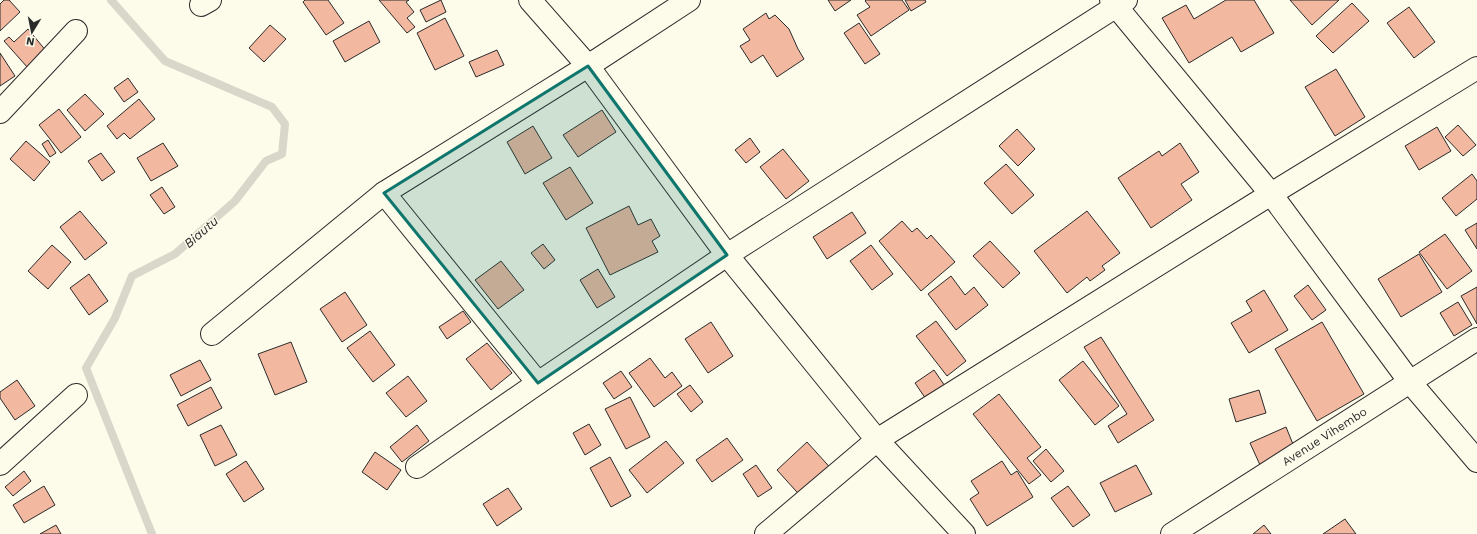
<svg xmlns="http://www.w3.org/2000/svg" width="1477" height="534" font-family="'Work Sans',sans-serif">
  <rect width="100%" height="100%" fill="#fdfbea"/>
  <g fill="none" stroke-linecap="round" stroke-linejoin="round">
    <path stroke="#d8d7c9" stroke-width="8" d="M111 0 165 61 272 107 285 124 282 154 266 161 235 201 175 254 132 276 115 318 86 368 152 534"/>
  </g>
  <g fill="#f2b8a0" stroke="#2b2b2b">
    <path d="M4 0H9L20 12 0 31V4Z"/>
    <path d="M305 0H328L344 23 326 35 303 2Z"/>
    <path d="M379 0H409L406 2 414 12 407 18 415 27 407 33Z"/>
    <path d="M441 0 446 12 426 22 420 10Z"/>
    <path d="M828 0H851L835 11Z"/>
    <path d="M866 0H902L909 10 871 36 857 15 870 7 865 1Z"/>
    <path d="M905 0H925L926 2 911 11Z"/>
    <path d="M1226 0H1254L1274 33 1241 52 1232 37 1189 63 1162 18 1186 5 1194 19Z"/>
    <path d="M1290 0H1339L1312 25Z"/>
    <path d="M1352 3 1369 21 1333 53 1316 36Z"/>
    <path d="M1409 7 1435 42 1414 58 1387 23Z"/>
    <path d="M766 13 769 19 775 15 789 29 798 49 804 59 777 77 763 55 751 63 740 46 750 40 743 29Z"/>
    <path d="M445 18 464 56 435 70 417 33Z"/>
    <path d="M369 21 380 42 345 62 333 41Z"/>
    <path d="M859 23 880 54 865 64 844 33Z"/>
    <path d="M270 25 286 39 264 62 249 48Z"/>
    <path d="M28 29 47 52 28 68 4 41 9 37 14 42Z"/>
    <path d="M497 50 504 65 476 77 469 62Z"/>
    <path d="M0 53 15 76 0 86Z"/>
    <path d="M1336 69 1365 117 1335 136 1305 87Z"/>
    <path d="M128 78 138 92 124 102 114 88Z"/>
    <path d="M85 94 104 114 85 131 67 110Z"/>
    <path d="M139 99 155 119 130 139 124 133 117 139 107 126Z"/>
    <path d="M59 109 81 137 61 153 39 125Z"/>
    <path d="M602 110 616 132 578 157 563 135Z"/>
    <path d="M1458 125 1476 145 1463 156 1445 137Z"/>
    <path d="M533 126 552 158 525 174 507 142Z"/>
    <path d="M1437 127 1451 151 1419 170 1405 146Z"/>
    <path d="M1017 129 1035 149 1018 166 999 146Z"/>
    <path d="M750 138 760 152 746 163 735 150Z"/>
    <path d="M48 140 56 153 50 157 42 144Z"/>
    <path d="M26 141 50 162 34 181 10 159Z"/>
    <path d="M163 143 178 166 151 181 137 158Z"/>
    <path d="M1180 143 1199 172 1181 184 1192 200 1151 228 1118 178 1159 151 1162 156Z"/>
    <path d="M783 149 809 181 786 199 760 167Z"/>
    <path d="M101 153 115 172 102 181 88 161Z"/>
    <path d="M1006 164 1034 195 1012 214 984 183Z"/>
    <path d="M570 167 593 203 566 220 543 183Z"/>
    <path d="M1472 174 1477 181V199L1456 216 1442 198Z"/>
    <path d="M162 187 175 207 164 214 150 195Z"/>
    <path d="M629 206 638 225 651 219 660 236 652 241 658 252 610 275 586 228Z"/>
    <path d="M80 211 107 243 85 260 60 227Z"/>
    <path d="M1087 211 1120 253 1102 266 1105 270 1090 281 1087 277 1067 293 1034 251Z"/>
    <path d="M852 212 866 233 827 259 813 237Z"/>
    <path d="M902 221 912 232 917 228 927 239 931 235 955 262 921 291 879 241Z"/>
    <path d="M1477 223V249L1465 230Z"/>
    <path d="M1445 234 1472 271 1447 289 1419 252Z"/>
    <path d="M990 241 1020 273 1003 288 973 256Z"/>
    <path d="M543 244 555 260 544 269 531 253Z"/>
    <path d="M52 245 71 262 48 289 28 271Z"/>
    <path d="M871 245 893 274 872 290 850 261Z"/>
    <path d="M1419 254 1442 292 1401 317 1378 279Z"/>
    <path d="M501 261 524 290 498 309 475 280Z"/>
    <path d="M598 269 615 297 597 308 580 280Z"/>
    <path d="M89 274 108 301 89 315 70 288Z"/>
    <path d="M951 276 965 295 974 287 988 305 956 330 928 294Z"/>
    <path d="M1308 285 1326 310 1312 320 1294 296Z"/>
    <path d="M1477 287V324L1461 296Z"/>
    <path d="M1264 290 1288 330 1249 353 1231 323 1252 311 1246 301Z"/>
    <path d="M345 292 367 325 342 342 320 309Z"/>
    <path d="M1458 302 1472 325 1454 336 1440 313Z"/>
    <path d="M463 311 471 322 447 339 439 327Z"/>
    <path d="M936 321 966 361 947 376 916 336Z"/>
    <path d="M711 322 733 356 708 373 685 339Z"/>
    <path d="M1322 322 1364 394 1317 421 1275 349Z"/>
    <path d="M370 331 395 365 373 382 347 348Z"/>
    <path d="M1101 337 1154 420 1118 443 1108 426 1127 414 1084 347Z"/>
    <path d="M291 342 307 382 275 395 258 354Z"/>
    <path d="M487 343 512 373 491 390 466 359Z"/>
    <path d="M650 358 665 378 672 372 682 386 654 407 629 373Z"/>
    <path d="M200 360 211 380 181 396 170 375Z"/>
    <path d="M1083 361 1119 406 1095 425 1059 380Z"/>
    <path d="M934 370 947 389 928 402 915 383Z"/>
    <path d="M621 371 632 387 614 399 603 383Z"/>
    <path d="M408 376 427 401 406 417 386 393Z"/>
    <path d="M17 380 35 406 15 420 0 398V392Z"/>
    <path d="M690 385 703 402 691 412 677 394Z"/>
    <path d="M211 387 222 408 188 426 177 405Z"/>
    <path d="M1259 390 1266 413 1236 422 1229 399Z"/>
    <path d="M999 394 1041 447 1027 458 1041 475 1029 484 973 414Z"/>
    <path d="M630 397 650 437 626 449 605 409Z"/>
    <path d="M589 424 601 445 585 455 573 433Z"/>
    <path d="M221 425 237 455 215 466 200 435Z"/>
    <path d="M417 425 429 441 402 462 390 447Z"/>
    <path d="M1286 427 1295 449 1260 465 1250 443Z"/>
    <path d="M727 438 743 460 712 482 696 460Z"/>
    <path d="M666 441 684 463 647 493 629 470Z"/>
    <path d="M807 442 835 473 805 501 777 470Z"/>
    <path d="M1046 449 1064 471 1051 482 1033 461Z"/>
    <path d="M375 452 401 470 387 490 362 472Z"/>
    <path d="M610 457 631 496 611 507 590 468Z"/>
    <path d="M246 461 264 489 244 502 226 474Z"/>
    <path d="M1002 461 1011 475 1017 471 1033 497 987 526 970 499 979 493 971 481Z"/>
    <path d="M756 465 772 488 758 497 743 474Z"/>
    <path d="M1136 465 1152 494 1115 512 1100 483Z"/>
    <path d="M24 471 31 481 13 496 5 487Z"/>
    <path d="M44 486 55 505 24 523 13 505Z"/>
    <path d="M1068 486 1090 515 1073 527 1051 498Z"/>
    <path d="M508 488 522 509 497 526 483 504Z"/>
    <path d="M1345 519 1356 534H1323Z"/>
    <path d="M56 525 61 534H40Z"/>
    <path d="M1264 525 1271 534H1253Z"/>
  </g>
  <g fill="none" stroke-linecap="round" stroke-linejoin="round">
    <g stroke="#2b2b2b" stroke-width="24">
      <g id="street">
        <path d="M530 0 588 66 727 255 877 440 964 534"/>
        <path d="M1111 0 1271 194 1410 382 1477 461"/>
        <path d="M201 5 210 0"/>
        <path d="M0 112 76 31"/>
        <path d="M384 193 538 383"/>
        <path d="M212 334 384 193 588 66 689 0"/>
        <path d="M0 464 76 395"/>
        <path d="M417 467 538 383 727 255 1126 0"/>
        <path d="M766 534 877 440 1271 194 1477 68"/>
        <path id="s1" d="M1172 534 1477 339"/>
      </g>
    </g>
    <use href="#street" stroke="#fdfbea" stroke-width="22"/>
  </g>
  <path fill="#0f766e" fill-opacity="0.2" stroke="#0f766e" stroke-width="3" stroke-linejoin="round" d="M588 66 727 255 538 383 384 193Z"/>
  <g text-anchor="middle" dominant-baseline="central" stroke-width="3" stroke-linejoin="round" paint-order="stroke">
    <g font-size="12" fill="#2b2b2b" stroke="#fdfbea">
      <text stroke="none"><textPath href="#s1" startOffset="181">Avenue Vihembo</textPath></text>
    </g>
    <g font-size="13" font-style="italic" fill="#2b2b2b" stroke="#fdfbea">
      <text transform="translate(201 232) rotate(-41)">Biautu</text>
    </g>
  </g>
  <g transform="translate(32 32) rotate(190)" stroke="#fdfbea" stroke-width="3" paint-order="stroke">
  <path d="M0-3L7 15L0 10L-7 15Z" fill="#2b2b2b"/>
  <text y="-6" font-size="11" font-weight="bold" text-anchor="middle" fill="#2b2b2b">N</text>
  </g>
</svg>
